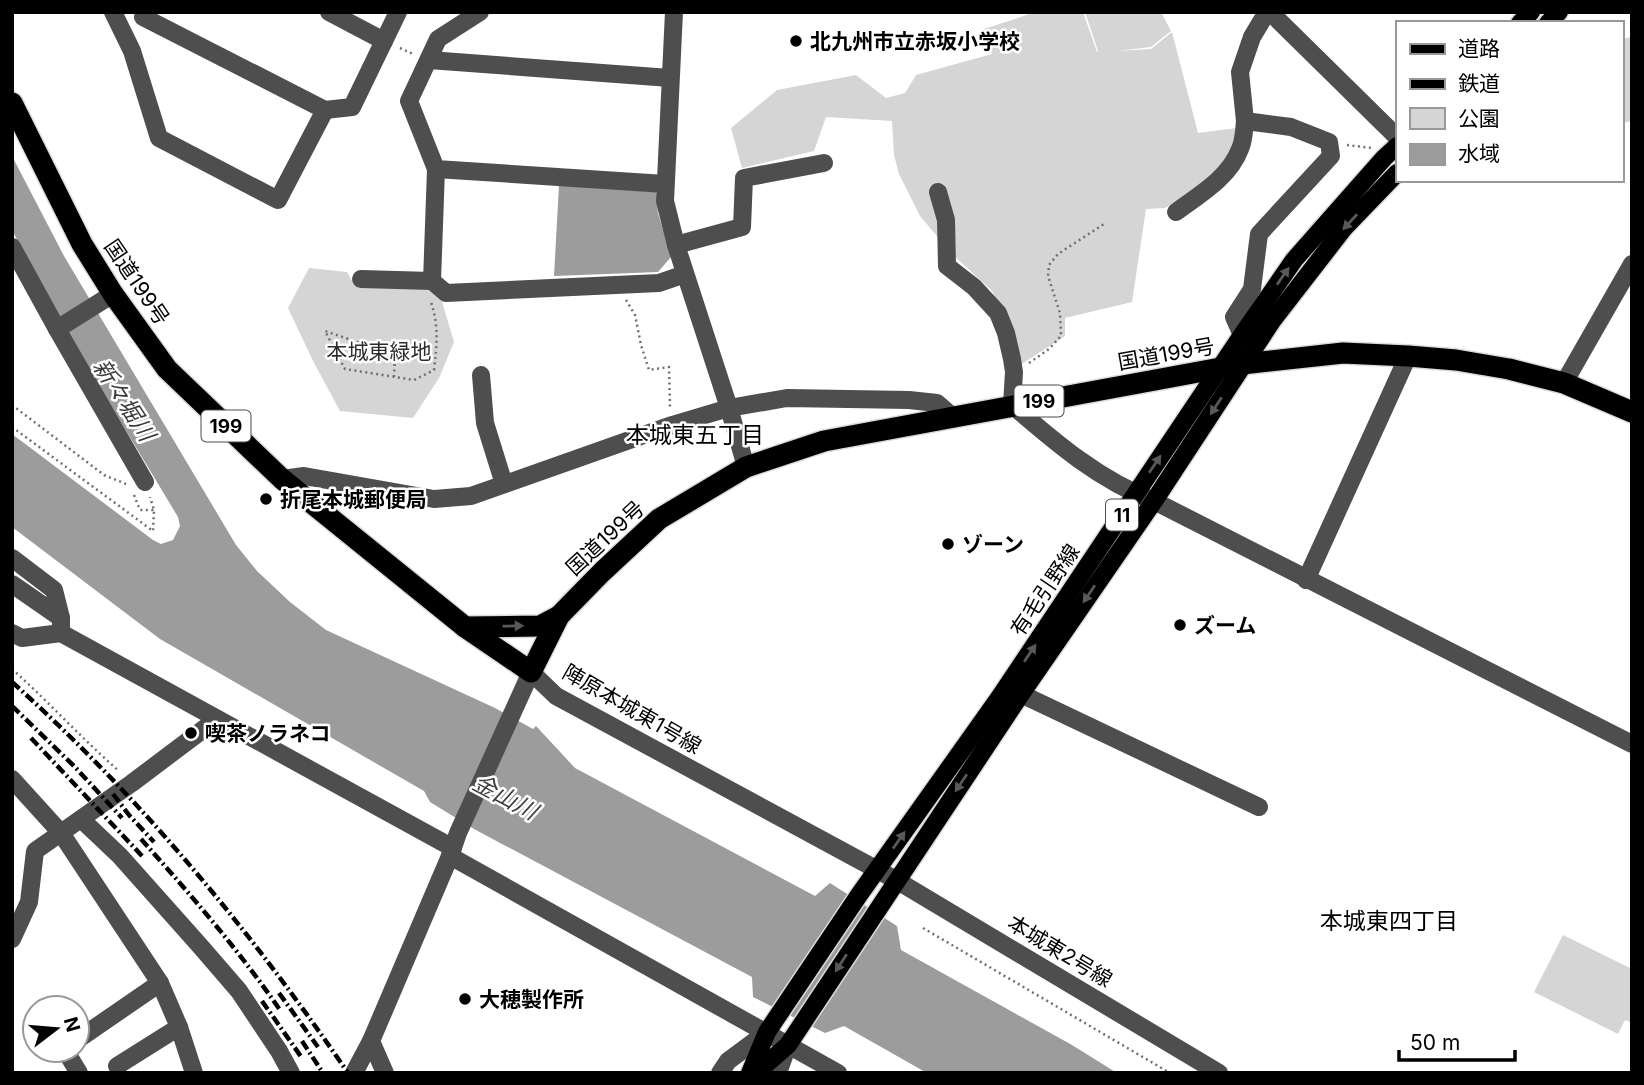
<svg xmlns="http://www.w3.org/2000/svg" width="1644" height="1085" font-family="Inter,'Noto Sans JP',sans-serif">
  <rect width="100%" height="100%" fill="#fff"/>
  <g fill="#d5d5d5">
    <path d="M1036 12H1083L1097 52 1098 51 1085 12H1161L1171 31 1151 47 1117 51 1151 49 1172 32 1198 133 1237 128 1232 148 1220 167 1203 185 1165 208 1146 209 1132 302 1065 318V336L1017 367 1014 332 992 291 952 254 920 216 899 174 894 155 892 121 826 117 814 151 742 168 731 128 777 90 856 75 886 98 905 93 916 75 992 54 984 29Z"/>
    <path d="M1632 37V121L1621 123V39Z"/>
    <path d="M309 268 347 272 355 286 431 288 440 295 454 342 439 378 413 418 340 411 313 361 288 308Z"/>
    <path d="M1563 935 1632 969V1023L1625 1020 1618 1034 1534 992Z"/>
  </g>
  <g fill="#9c9c9c">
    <path d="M12 156 64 256 236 545 257 571 290 602 326 630 495 708 533 729 536 726 575 768 815 896 830 883 897 926 901 950 1072 1045 1117 1073H927L844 1026 825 1033 753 997 752 977 474 829 430 802 424 791 160 639 12 527V434L153 540 161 544 173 540 180 526 178 517 57 316 12 230Z"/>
    <path d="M559 185 656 192 658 213 671 257 658 272 554 276Z"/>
  </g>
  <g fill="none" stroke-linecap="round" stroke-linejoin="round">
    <g stroke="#dbdbdb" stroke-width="21">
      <g id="major">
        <path d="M1520 23 1531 12"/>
        <path d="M1548 23 1559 12"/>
        <path d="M750 1073 767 1032 859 895 999 698 1242 335 1294 260 1384 158 1397 146"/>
        <path d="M756 1073 788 1045 1021 694 1154 501 1272 321 1344 228 1397 173"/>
      </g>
    </g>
    <g stroke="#dbdbdb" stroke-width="24">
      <g id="highway">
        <path d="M12 103 82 244 113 294 167 369 282 479 465 627 531 672 559 616 602 572 659 519 746 467 824 441 1242 364 1343 353 1408 356 1456 360 1509 369 1564 383 1632 412"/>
        <path d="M465 627 540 626 559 616"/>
      </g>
    </g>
    <g stroke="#707070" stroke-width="2.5" stroke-dasharray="2 3.5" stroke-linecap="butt">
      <path d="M400 48 413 54"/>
      <path d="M1347 145 1372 148"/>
      <path d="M626 300 635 315 641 345 649 370 669 367 670 409"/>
      <path d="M1029 363 1049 349 1061 336 1060 313 1048 276 1049 265 1058 254 1104 224"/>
      <path d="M394 377 395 355 325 331 345 369 414 380 434 370C437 344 439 327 431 302"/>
      <path d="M12 405 104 475 126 484"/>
      <path d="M12 427 153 531 154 510 150 497"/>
      <path d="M134 495 140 510H154"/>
      <path d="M12 669C49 702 82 739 119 771"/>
      <path d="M923 928 1170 1073"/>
    </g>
    <g stroke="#4e4e4e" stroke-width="18">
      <path d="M113 12 132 51 159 138 278 200 325 110 143 17"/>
      <path d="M329 12 384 41"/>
      <path d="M480 12 438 39 409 101 436 169 665 184"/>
      <path d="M674 12 665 201 676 245 729 408 746 467"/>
      <path d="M1270 12 1397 137"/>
      <path d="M429 60 670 78"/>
      <path d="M325 110 352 107 398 12"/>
      <path d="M436 169 432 281 446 293 659 283 685 274"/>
      <path d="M938 192 946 220 947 266 974 287 998 313 1006 333 1012 359 1014 372 1012 405C1056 443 1099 480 1154 501L1632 744"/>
      <path d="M1176 212C1199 195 1229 178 1240 149 1244 141 1244 130 1245 121"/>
      <path d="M676 245 742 227 744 178 824 163"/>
      <path d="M12 247 57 329 145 482"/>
      <path d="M361 279 432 281"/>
      <path d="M57 329 113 294"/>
      <path d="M1242 335 1234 317 1252 289 1259 234 1331 156 1329 142 1291 127 1245 121 1240 72 1252 37 1267 12"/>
      <path d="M481 375 485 423 504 484"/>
      <path d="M1564 383 1632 264"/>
      <path d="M282 479 304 476 434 499 471 496 672 425 729 408 787 398 909 400 937 403 953 417"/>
      <path d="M12 558 54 590 61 618V633"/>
      <path d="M1306 580 1408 356"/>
      <path d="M12 584 61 618"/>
      <path d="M12 633 22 638 61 633 453 848"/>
      <path d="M1021 694 1259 807"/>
      <path d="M12 779 61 833 160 983 179 1027 194 1073"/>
      <path d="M81 819 120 856 201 947 239 991 279 1051 291 1073"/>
      <path d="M450 856 838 1073"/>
      <path d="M12 939 29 902 35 851 132 783 217 719"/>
      <path d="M77 1040 160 983"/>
      <path d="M371 1041 385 1073"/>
      <path d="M65 1050 79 1073"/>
      <path d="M117 1066 179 1027"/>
      <path d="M354 1073 371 1041 450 856 458 833 531 672 556 696 896 880 1219 1073"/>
      <path d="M720 1073 728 1061 767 1032"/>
      <path d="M778 1073 788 1045"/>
    </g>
    <use href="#major" stroke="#000" stroke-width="18"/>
    <use href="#highway" stroke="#000" stroke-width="21"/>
    <g stroke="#000" stroke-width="4.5" stroke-dasharray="10 3.5 2 3.5" stroke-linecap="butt">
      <path d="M12 682C140 797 251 931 348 1073"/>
      <path d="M12 706 74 766 122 818"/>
      <path d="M31 738 144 858"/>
      <path d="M113 794 129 815 154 842"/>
      <path d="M141 839C190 894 238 949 280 1010"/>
      <path d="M279 993 318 1047"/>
      <path d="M262 1001 302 1058"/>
      <path d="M302 1041 323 1073"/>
    </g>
  </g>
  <defs><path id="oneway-solid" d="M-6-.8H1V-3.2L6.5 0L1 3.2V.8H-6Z" transform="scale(1.75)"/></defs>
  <g fill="#595959">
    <use href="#oneway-solid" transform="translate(1350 222) rotate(133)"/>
    <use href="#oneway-solid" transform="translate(1283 276) rotate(-55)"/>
    <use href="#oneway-solid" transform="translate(1216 406) rotate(123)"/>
    <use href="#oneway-solid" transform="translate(1155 464) rotate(-56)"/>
    <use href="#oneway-solid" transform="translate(1089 594) rotate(124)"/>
    <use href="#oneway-solid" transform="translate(513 626) rotate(-1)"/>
    <use href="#oneway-solid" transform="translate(1030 653) rotate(-56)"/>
    <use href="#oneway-solid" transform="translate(961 783) rotate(124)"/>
    <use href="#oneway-solid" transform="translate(899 840) rotate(-55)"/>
    <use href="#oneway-solid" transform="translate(841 963) rotate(123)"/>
  </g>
  <g fill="#000" stroke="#fff" stroke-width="2.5">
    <circle cx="796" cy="41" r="7"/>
    <circle cx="266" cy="499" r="7"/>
    <circle cx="948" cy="544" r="7"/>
    <circle cx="1180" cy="625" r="7"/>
    <circle cx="191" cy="733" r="7"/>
    <circle cx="465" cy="999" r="7"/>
  </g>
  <g text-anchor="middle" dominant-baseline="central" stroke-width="5" stroke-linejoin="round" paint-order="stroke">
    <g fill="#fff" stroke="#4c4c4c" stroke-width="2">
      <rect x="1014.5" y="385.5" width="49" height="31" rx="5"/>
      <rect x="201.5" y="410.5" width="49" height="31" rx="5"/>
      <rect x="1106" y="499.5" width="32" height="31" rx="5"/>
    </g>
    <g font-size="19" font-weight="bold" fill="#000">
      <text x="1039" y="401">199</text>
      <text x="226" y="426">199</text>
      <text x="1122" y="515">11</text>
    </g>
    <g font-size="21" font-weight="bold" fill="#000" stroke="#fff" text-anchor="start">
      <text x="810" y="41">北九州市立赤坂小学校</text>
      <text x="280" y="499">折尾本城郵便局</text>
      <text x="962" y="544">ゾーン</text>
      <text x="1194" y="625">ズーム</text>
      <text x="205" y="733">喫茶ノラネコ</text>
      <text x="479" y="999">大穂製作所</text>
    </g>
    <g font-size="21" fill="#000" stroke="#fff">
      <text transform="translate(137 282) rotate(56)">国道199号</text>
      <text transform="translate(1166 354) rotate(-10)">国道199号</text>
      <text transform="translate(605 538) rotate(-43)">国道199号</text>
      <text transform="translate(1045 590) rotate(-56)">有毛引野線</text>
      <text transform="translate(632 709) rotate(30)">陣原本城東1号線</text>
      <text transform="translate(1060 951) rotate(31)">本城東2号線</text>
    </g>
    <g font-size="21" fill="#2c2c2c" stroke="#fff">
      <text x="379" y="351">本城東緑地</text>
    </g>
    <g font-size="23" font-style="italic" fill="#3d3d3d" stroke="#fff">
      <text transform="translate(124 400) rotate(57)">新々堀川</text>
      <text transform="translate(505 797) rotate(28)">金山川</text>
    </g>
    <g font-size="23" fill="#000" stroke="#fff">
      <text x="695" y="435">本城東五丁目</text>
      <text x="1389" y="921">本城東四丁目</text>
    </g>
  </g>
  <rect width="1644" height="1085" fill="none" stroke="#000000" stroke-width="28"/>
  <rect x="1396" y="21" width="228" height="161" fill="#ffffff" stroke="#999999" stroke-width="2"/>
  <rect x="1410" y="44" width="35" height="10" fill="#000000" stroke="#999999" stroke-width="2"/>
  <text x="1458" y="56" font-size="21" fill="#000000">道路</text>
  <rect x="1410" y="79" width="35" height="10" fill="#000000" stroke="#999999" stroke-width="2"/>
  <text x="1458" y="91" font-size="21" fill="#000000">鉄道</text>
  <rect x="1410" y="108" width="35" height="21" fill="#d5d5d5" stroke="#999999" stroke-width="2"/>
  <text x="1458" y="126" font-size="21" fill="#000000">公園</text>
  <rect x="1410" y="144" width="35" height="21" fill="#9c9c9c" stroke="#999999" stroke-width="2"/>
  <text x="1458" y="161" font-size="21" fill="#000000">水域</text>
  <g transform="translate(56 1029) rotate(74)"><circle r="33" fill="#ffffff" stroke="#999999" stroke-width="2"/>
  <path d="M0-5L12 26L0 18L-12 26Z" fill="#000000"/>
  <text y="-10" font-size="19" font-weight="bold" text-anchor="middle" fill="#000000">N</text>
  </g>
  <path d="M1399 1050v10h116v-10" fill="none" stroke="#000000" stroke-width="3.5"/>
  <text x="1410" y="1050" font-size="21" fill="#000000" stroke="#ffffff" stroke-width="5" paint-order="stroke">50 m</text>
</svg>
